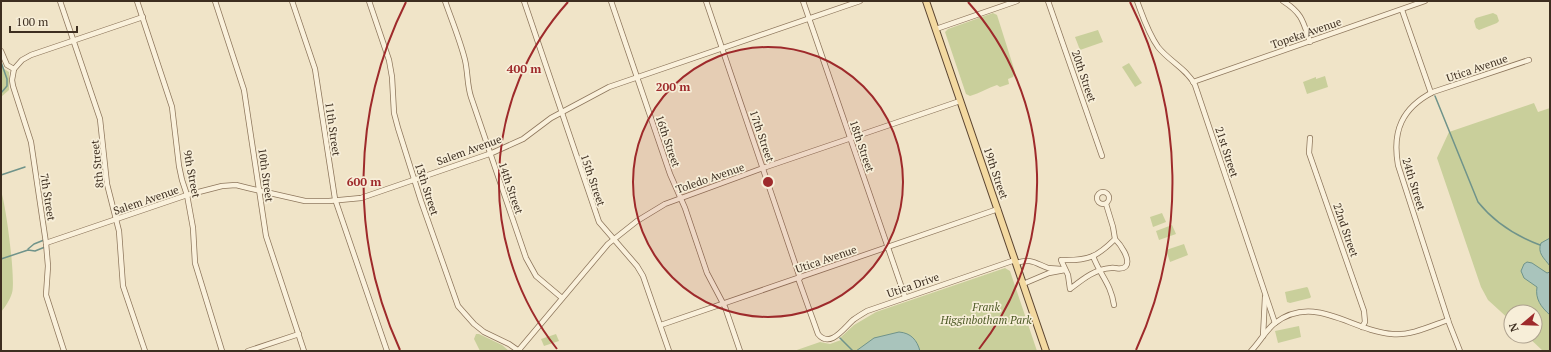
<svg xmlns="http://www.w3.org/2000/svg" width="1551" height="352" font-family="'PT Serif',serif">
  <rect width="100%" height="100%" fill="#f0e4c8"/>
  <g fill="#c9cf9b">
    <path d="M993 13 997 15 1015 72 1013 77 1008 79 1009 84 1000 87 997 85C988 88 980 93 970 96L966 94 945 32 948 29Z"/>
    <path d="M1493 13 1497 15 1499 21 1497 23 1479 30 1476 28 1474 21 1476 18Z"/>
    <path d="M1098 30 1103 42 1080 50 1075 37Z"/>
    <path d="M1129 63 1142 83 1135 87 1122 67Z"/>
    <path d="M1 67 9 72V90L1 97Z"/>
    <path d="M1325 76 1328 87 1307 94 1303 82 1316 77V79Z"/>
    <path d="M1534 103 1538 112 1550 108V351H1543L1527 336H1535V312H1511V321L1488 300 1481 287 1437 158 1449 132Z"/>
    <path d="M1 191C6 205 16 281 12 293 10 300 5 307 1 312Z"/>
    <path d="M1162 213 1166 222 1153 227 1150 217Z"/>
    <path d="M1172 225 1176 234 1159 240 1156 231Z"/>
    <path d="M1184 244 1188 255 1170 262 1166 250Z"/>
    <path d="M1005 268 1010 271 1037 351H794L820 342 830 344 841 340V337L854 325 876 312Z"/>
    <path d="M1307 287 1308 288 1311 297 1310 298 1290 303 1287 302 1285 292Z"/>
    <path d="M1299 326 1301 337 1278 343 1275 331Z"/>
    <path d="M476 334H479L502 345 509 351H480L474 339Z"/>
    <path d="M556 334 559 341 544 346 541 339Z"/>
  </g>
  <g fill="#a9c4bc" stroke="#6f938a">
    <path d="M1550 238V266C1544 258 1537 253 1541 243Z"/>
    <path d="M1527 262 1532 263 1547 273 1550 272V315C1541 307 1535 299 1537 287L1524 278 1521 271 1524 264Z"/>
    <path d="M899 332C911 333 917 340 920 351H856L874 338Z"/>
  </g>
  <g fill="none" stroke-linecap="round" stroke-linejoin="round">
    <g stroke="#6f938a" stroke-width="1.5">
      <path d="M1 62 7 79V86L1 93"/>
      <path d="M1435 96 1478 202C1494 222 1516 236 1540 245"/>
      <path d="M1 175 25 167"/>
      <path d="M28 249 34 244 44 240"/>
      <path d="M1 259 28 250 35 251 45 247"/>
      <path d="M840 338 853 351"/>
    </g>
    <g stroke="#8d765c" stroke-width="6">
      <g id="minor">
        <path d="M60 1 100 119 107 184 119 231 123 286 145 351"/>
        <path d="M137 1 172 107 179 166 182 180 187 195 193 228 195 263 222 351"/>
        <path d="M215 1 244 90 266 236 304 351"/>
        <path d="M292 1 315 69 335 199 387 351"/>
        <path d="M369 1 389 60 392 77 394 113 398 128 421 201 458 306 474 324 484 332 509 344 519 351"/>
        <path d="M445 1C452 21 460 40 465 60 468 73 467 85 471 97L526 258 536 276 562 298"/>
        <path d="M524 1 599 222 637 266 643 276 669 351"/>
        <path d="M611 1 670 174 685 208 707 273 725 307 740 351"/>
        <path d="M706 1 800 278"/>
        <path d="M803 1 905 297"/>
        <path d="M1048 1 1102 156"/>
        <path d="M1137 1C1143 17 1148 33 1158 47 1169 61 1187 69 1195 85L1275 323"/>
        <path d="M1283 1C1302 13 1303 21 1310 42"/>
        <path d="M1402 10 1431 93"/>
        <path d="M936 29 1017 1"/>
        <path d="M1 51 7 65 14 69 12 80 13 86 31 142 46 243 48 266 46 295 64 351"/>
        <path d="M14 69 22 60 31 55 143 17"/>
        <path d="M1193 82 1425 1"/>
        <path d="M1310 138 1309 153 1364 311 1365 322 1362 327"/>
        <circle cx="1103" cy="198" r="6"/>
        <path d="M1106 204 1113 227 1115 239C1097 257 1088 261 1061 260L1068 275 1070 289C1083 279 1095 269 1111 268 1116 267 1122 271 1126 266 1131 259 1120 244 1115 239"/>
        <path d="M46 243 187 195 222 186 236 185 248 188 305 201H329L361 198 492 153 523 139 551 118 609 87 860 1"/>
        <path d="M1093 256C1100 275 1111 284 1114 305"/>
        <path d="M1016 263C1031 258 1035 263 1048 268 1053 269 1060 268 1065 270L1049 273 1023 284"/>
        <path d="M798 278 818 334C830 349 844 328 853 320 857 317 862 314 867 311L1015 260"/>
        <path d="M661 325 998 209"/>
        <path d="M1263 336 1265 297"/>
        <path d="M248 351 299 334"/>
        <path d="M518 351 608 244 637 221 665 204 763 168 960 101"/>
        <path d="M1251 351C1260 342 1265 331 1275 323 1315 293 1351 331 1392 334 1410 336 1431 326 1448 320"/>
        <path d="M1460 351 1449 323 1398 165C1392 131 1402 108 1433 92L1529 60"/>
      </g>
    </g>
    <g stroke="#5b4430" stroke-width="8">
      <path id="major" d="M926 1 1046 351"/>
    </g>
    <use href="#minor" stroke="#faf1dc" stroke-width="4.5"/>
    <use href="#major" stroke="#f3d9a0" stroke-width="6"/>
  </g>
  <circle cx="768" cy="182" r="135" fill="#9e2a2b" fill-opacity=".12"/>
  <g fill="none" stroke="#9e2a2b" stroke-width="2">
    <circle cx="768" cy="182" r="135"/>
    <path d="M557 349A269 269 0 0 1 568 2M968 2A269 269 0 0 1 979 349"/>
    <path d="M400 350A404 404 0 0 1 406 2M1130 2A404 404 0 0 1 1136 350"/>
  </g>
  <g text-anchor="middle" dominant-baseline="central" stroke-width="3.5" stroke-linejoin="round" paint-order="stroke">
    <g font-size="11" fill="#3d2e20" stroke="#f7eed8">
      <text transform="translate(1306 33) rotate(-19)">Topeka Avenue</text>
      <text transform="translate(1477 68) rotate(-19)">Utica Avenue</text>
      <text transform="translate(1084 76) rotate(71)">20th Street</text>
      <text transform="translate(333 129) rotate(82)">11th Street</text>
      <text transform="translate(762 136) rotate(71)">17th Street</text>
      <text transform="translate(668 141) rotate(71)">16th Street</text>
      <text transform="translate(862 146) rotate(71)">18th Street</text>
      <text transform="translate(469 150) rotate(-20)">Salem Avenue</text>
      <text transform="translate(1227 152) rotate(72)">21st Street</text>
      <text transform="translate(97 164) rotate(-96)">8th Street</text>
      <text transform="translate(996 173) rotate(71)">19th Street</text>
      <text transform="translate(192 174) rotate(79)">9th Street</text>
      <text transform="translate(266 175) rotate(82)">10th Street</text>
      <text transform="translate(710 178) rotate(-19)">Toledo Avenue</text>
      <text transform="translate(593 180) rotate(71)">15th Street</text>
      <text transform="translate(1414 184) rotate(73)">24th Street</text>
      <text transform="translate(511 188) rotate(71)">14th Street</text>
      <text transform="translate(427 189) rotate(72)">13th Street</text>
      <text transform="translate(48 197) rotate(81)">7th Street</text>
      <text transform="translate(146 200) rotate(-19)">Salem Avenue</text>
      <text transform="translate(1346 230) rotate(71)">22nd Street</text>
      <text transform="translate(826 259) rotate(-19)">Utica Avenue</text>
      <text transform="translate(913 285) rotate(-19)">Utica Drive</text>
    </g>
    <g font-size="11" font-style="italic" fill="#4d5a26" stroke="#f7eed8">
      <text x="986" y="307">Frank<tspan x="986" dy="13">Higginbotham Park</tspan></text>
    </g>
  </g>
  <circle cx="768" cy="182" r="6" fill="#9e2a2b" stroke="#f7eed8" stroke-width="2"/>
  <g font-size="12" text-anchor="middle" font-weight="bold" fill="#9e2a2b" stroke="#f7eed8" stroke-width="3.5" stroke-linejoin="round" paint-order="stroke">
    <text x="524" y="73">400 m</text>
    <text x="673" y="91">200 m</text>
    <text x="364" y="186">600 m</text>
  </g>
  <rect width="1551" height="352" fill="none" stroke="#3d2e20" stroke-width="4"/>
  <g transform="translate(1523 324) rotate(251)"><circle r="19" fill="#f7eed8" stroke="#ada18e"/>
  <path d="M0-3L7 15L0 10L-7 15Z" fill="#9e2a2b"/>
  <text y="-6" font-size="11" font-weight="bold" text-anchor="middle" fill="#3d2e20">N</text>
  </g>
  <path d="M10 26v6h67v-6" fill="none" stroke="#3d2e20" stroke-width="2"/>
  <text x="16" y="26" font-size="12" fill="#3d2e20" stroke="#f7eed8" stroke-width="3" paint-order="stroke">100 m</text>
</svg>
